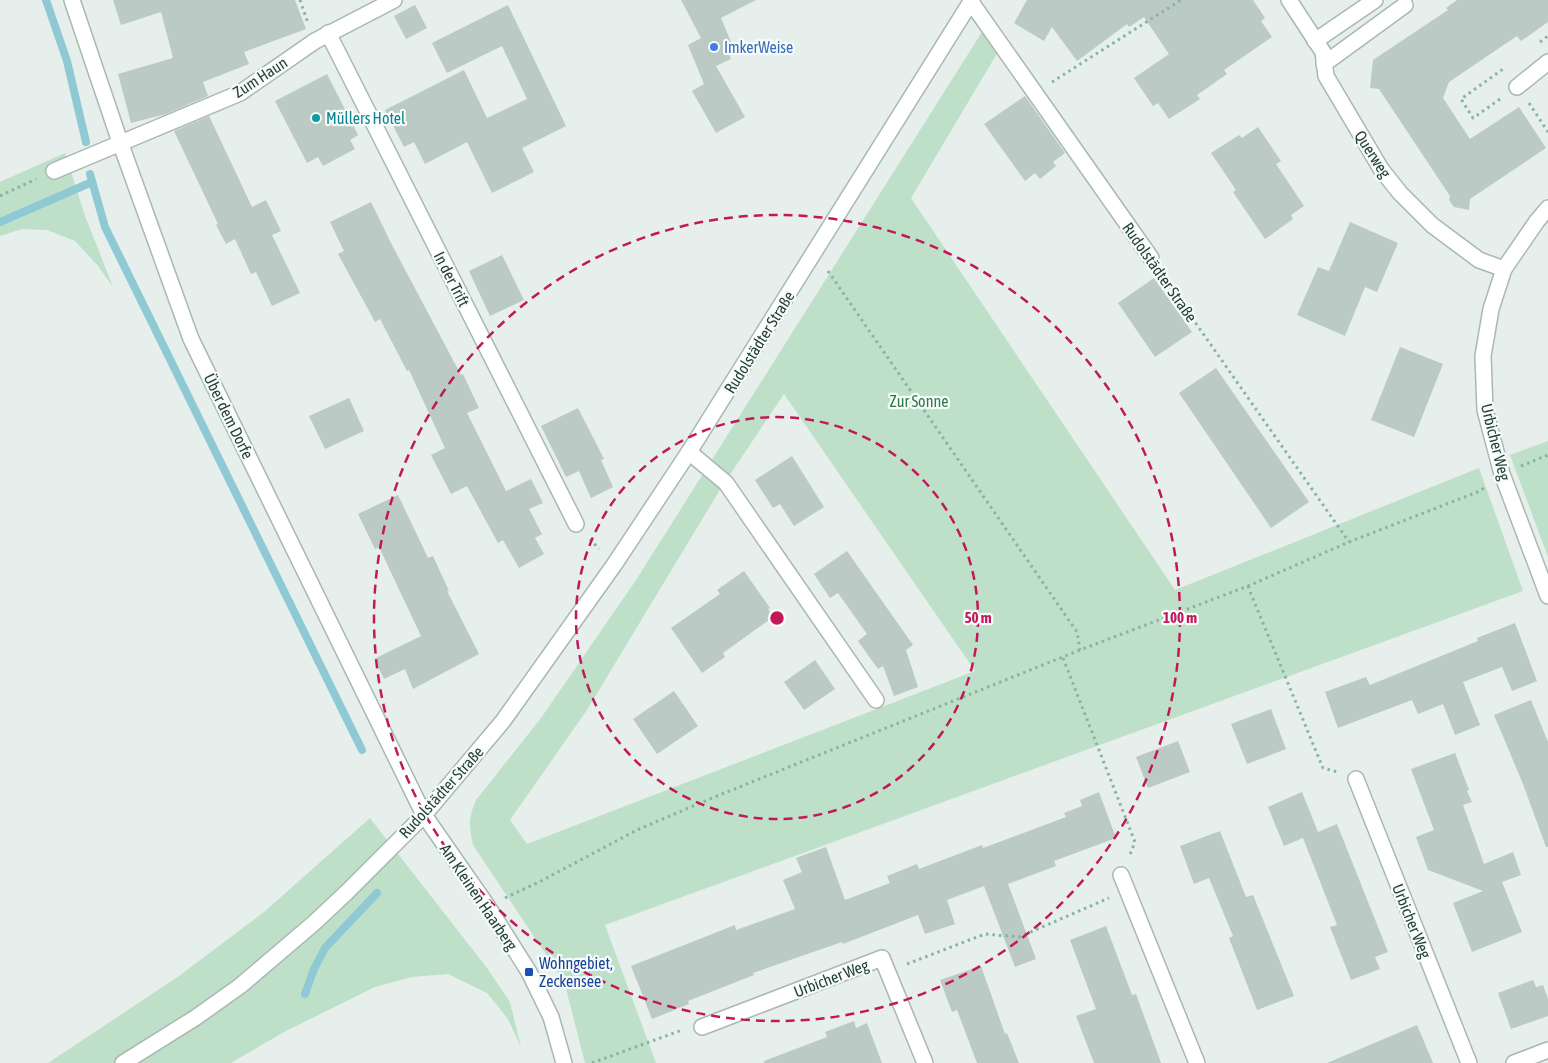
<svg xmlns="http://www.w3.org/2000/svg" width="1548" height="1063" font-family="'Asap Condensed',sans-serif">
  <rect width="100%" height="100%" fill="#e6efeb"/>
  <g fill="#bfe0c8" fill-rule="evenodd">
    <path d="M982 32 998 52 911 198 1175 590 1479 468 1523 591 605 925 656 1063H585L566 989 557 971 473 845C469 825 468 819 476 800L541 718 636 580ZM784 394 975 671 527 844 510 820 587 710 721 488Z"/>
    <path d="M65 153 85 216 113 287 98 266 75 241 47 230 22 229 0 236V182Z"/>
    <path d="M1548 441V557L1510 455Z"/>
    <path d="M370 818 487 968 510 1002 521 1047 508 1019 487 993 448 974 412 977 375 987 284 1032 231 1063H48L179 976 264 912Z"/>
  </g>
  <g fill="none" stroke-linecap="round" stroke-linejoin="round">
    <g stroke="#8ec9d4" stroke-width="8">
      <path d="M46 0 67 61 86 142"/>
      <path d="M90 174 105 227 362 750"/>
      <path d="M0 222 92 182"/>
      <path d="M305 994 314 969 325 948 377 893"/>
    </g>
  </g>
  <g fill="#bbcac4">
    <path d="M113 0H295L306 29 244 52 249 64 203 82 208 96 166 114 131 123 118 74 173 58 161 12 121 25Z"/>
    <path d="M681 0H756L721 18 731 42 728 43 731 50 728 51 731 59 716 66 745 117 716 133 692 91 704 84 688 45 701 38Z"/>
    <path d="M1027 0H1253L1265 18 1261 21 1272 37 1224 70 1227 74 1197 95 1200 99 1169 119 1158 103 1153 106 1134 78 1169 54 1144 17 1129 27 1127 24 1077 61 1052 27 1044 41 1014 23Z"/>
    <path d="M1457 0H1548V22L1521 41 1517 36 1449 82 1443 98 1470 139 1519 107 1546 148 1470 199 1469 210 1454 207 1449 200 1450 196 1379 89 1370 88 1373 60 1448 10 1446 8Z"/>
    <path d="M415 5 427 28 406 39 394 16Z"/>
    <path d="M508 5 566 126 522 148 534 172 492 193 467 142 425 164 414 142 404 147 385 110 464 70 487 118 527 99 502 46 447 73 432 43Z"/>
    <path d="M327 74 358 135 350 140 355 149 323 166 318 157 307 163 275 101Z"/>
    <path d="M1025 96 1065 153 1053 162 1056 166 1040 179 1035 173 1025 181 984 124Z"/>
    <path d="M209 116 252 207 266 200 281 231 272 235 300 293 272 306 256 272 251 274 235 239 226 244 216 225 218 224 174 131Z"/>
    <path d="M1258 127 1281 161 1276 164 1304 206 1291 215 1293 219 1265 239 1233 192 1236 190 1211 153 1239 135 1242 138Z"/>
    <path d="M371 202 393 247 461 375 463 374 479 408 467 413 506 491 531 479 543 503 529 509 542 534 535 538 544 554 519 568 503 540 498 543 467 486 451 494 431 455 445 448 409 370 407 371 380 319 375 322 338 254 344 251 330 222Z"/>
    <path d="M1350 222 1398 243 1377 292 1365 287 1345 336 1297 315 1318 267 1329 271Z"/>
    <path d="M502 255 524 300 490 316 469 271Z"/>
    <path d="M1154 278 1192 332 1155 357 1118 303Z"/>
    <path d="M1400 347 1443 364 1414 437 1371 420Z"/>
    <path d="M1216 368 1309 502 1271 528 1179 393Z"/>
    <path d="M349 398 364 431 325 449 309 416Z"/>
    <path d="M578 408 604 459 601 460 613 487 591 498 579 471 566 477 541 426Z"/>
    <path d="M792 456 824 507 794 526 780 504 773 508 755 480Z"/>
    <path d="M398 495 428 558 433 556 449 591H447L479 654 413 689 405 669 384 679 374 659 421 636 379 547 375 549 358 514Z"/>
    <path d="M847 551 913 645 906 650 918 687 894 696 883 666 878 669 858 641 867 634 838 593 830 598 814 574Z"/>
    <path d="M744 571 770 608 768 609 773 617 723 653 725 657 702 673 671 628 720 594 717 590Z"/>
    <path d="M1515 623 1537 681 1512 691 1502 667 1463 682 1480 725 1455 735 1443 704 1418 714 1412 700 1338 728 1325 692 1366 677 1370 685 1478 641 1477 638Z"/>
    <path d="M815 660 835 689 804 710 784 682Z"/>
    <path d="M674 691 698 726 657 754 633 719Z"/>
    <path d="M1531 700 1548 742V847H1546L1523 784 1494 715Z"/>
    <path d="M1271 709 1286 749 1247 764 1231 724Z"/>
    <path d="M1178 741 1190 772 1148 788 1136 757Z"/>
    <path d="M1455 753 1469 790 1467 791 1472 802 1463 805 1484 864 1513 852 1521 875 1502 882 1522 932 1472 952 1453 903 1483 891 1428 870 1416 837 1434 830 1411 769Z"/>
    <path d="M1099 792 1116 838 1054 861 1056 866 1008 884 1036 959 1015 967 984 886 947 900 955 924 925 934 918 915 843 944 842 942 753 973 754 975 688 1001 689 1004 652 1019 631 966 735 925 736 930 795 909 783 880 802 872 796 858 826 847 845 900 890 883 887 876 917 864 919 869 982 845 983 848 1066 817 1064 813 1082 806 1080 800Z"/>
    <path d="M1302 792 1318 832 1337 824 1388 952 1375 957 1380 969 1351 980 1330 927 1337 925 1303 838 1284 846 1268 807Z"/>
    <path d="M1220 831 1246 897 1253 895 1294 996 1257 1010 1229 938 1233 936 1209 878 1194 884 1180 846Z"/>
    <path d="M1106 926 1132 995 1136 994 1161 1063H1094L1076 1016 1096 1009 1070 940Z"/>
    <path d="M981 966 1005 1034 1007 1033 1019 1063H977L957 1010 952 1012 940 980Z"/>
    <path d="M1533 980 1536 987 1543 985 1548 999V1016L1511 1029 1498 993Z"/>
    <path d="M854 1021 856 1028 867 1023 882 1063H764V1061L827 1037 825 1032Z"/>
    <path d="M1417 1025 1433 1063H1327Z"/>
  </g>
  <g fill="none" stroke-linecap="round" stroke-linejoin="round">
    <g stroke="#a8b8b2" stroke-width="18">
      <g id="minor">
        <path d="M72 0 120 142 191 339 424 815 488 907 529 972 551 1017 564 1063"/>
        <path d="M1289 0 1323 52 1326 76 1381 169 1400 193 1432 225 1479 260 1504 269"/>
        <path d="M971 2 1151 258"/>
        <path d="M328 33 576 524"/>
        <path d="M1315 41 1375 0"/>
        <path d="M1324 64 1405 5"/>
        <path d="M1517 87 1548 62"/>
        <path d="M54 171 240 93 315 41 394 0"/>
        <path d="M1548 208 1537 221 1504 269 1491 309 1483 356 1485 410 1502 474 1548 596"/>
        <path d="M689 452 726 483 876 700"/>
        <path d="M1356 779 1469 1063"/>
        <path d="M1121 875 1197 1063"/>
        <path d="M702 1027 882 958 925 1063"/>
        <path d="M123 1063 195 1018 240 986 314 923 347 892 424 815 503 721 614 565 689 452 972 0"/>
        <path d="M1514 1063 1548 1050"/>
      </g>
    </g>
    <g stroke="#86b3a5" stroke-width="3" stroke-dasharray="2.5 4" stroke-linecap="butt">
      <path d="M300 0 308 23"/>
      <path d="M1540 42 1548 36"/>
      <path d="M1052 82 1181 0"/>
      <path d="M1500 99 1473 118 1461 99 1503 69"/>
      <path d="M1529 103 1548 132"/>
      <path d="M0 196 36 179"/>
      <path d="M828 271 1077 632 1080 650"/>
      <path d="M1162 275 1349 542"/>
      <path d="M1521 466 1548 455"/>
      <path d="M590 539 599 549"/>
      <path d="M1248 586 1251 594 1323 768 1338 772"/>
      <path d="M1063 658 1135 842 1129 857"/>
      <path d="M505 898 541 881 637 830 712 798 1080 650 1248 586 1349 542 1480 491 1485 487"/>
      <path d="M907 964 985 934 1019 937 1109 898"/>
      <path d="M592 1063 682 1030"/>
    </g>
    <use href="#minor" stroke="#fff" stroke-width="15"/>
  </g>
  <g fill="none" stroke="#c2185b" stroke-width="2.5" stroke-dasharray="9 6">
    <circle cx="777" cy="618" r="201"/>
    <circle cx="777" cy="618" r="403"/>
  </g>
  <circle fill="#3f7fe0" stroke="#f7fbf9" stroke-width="2" cx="714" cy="47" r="5"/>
  <circle fill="#0f9aa8" stroke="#f7fbf9" stroke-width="2" cx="316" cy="118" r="5"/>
  <rect fill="#1a4fb4" stroke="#f7fbf9" stroke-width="2" x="524" y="967" width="10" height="10" rx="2.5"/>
  <g text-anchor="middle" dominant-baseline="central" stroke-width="4.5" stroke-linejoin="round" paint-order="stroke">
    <g font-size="16" fill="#366cbe" stroke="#f7fbf9" text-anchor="start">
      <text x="724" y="47">ImkerWeise</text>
    </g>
    <g font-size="16" fill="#24423a" stroke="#f7fbf9">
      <text transform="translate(260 77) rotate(-33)">Zum Haun</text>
      <text transform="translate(1373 154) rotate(57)">Querweg</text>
      <text transform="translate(1160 272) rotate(55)">Rudolstädter Straße</text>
      <text transform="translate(452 279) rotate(63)">In der Trift</text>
      <text transform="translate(759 342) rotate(-58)">Rudolstädter Straße</text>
      <text transform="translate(229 416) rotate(64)">Über dem Dorfe</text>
      <text transform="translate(1496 442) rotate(76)">Urbicher Weg</text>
      <text transform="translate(441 792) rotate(-48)">Rudolstädter Straße</text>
      <text transform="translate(479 897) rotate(56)">Am Kleinen Haarberg</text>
      <text transform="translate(1412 921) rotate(68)">Urbicher Weg</text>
      <text transform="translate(831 978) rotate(-21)">Urbicher Weg</text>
    </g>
    <g font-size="16" fill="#0d838f" stroke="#f7fbf9" text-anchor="start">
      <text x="326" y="118">Müllers Hotel</text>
    </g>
    <g font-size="16" fill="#2d7a4b" stroke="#f7fbf9">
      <text x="919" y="401">Zur Sonne</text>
    </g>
    <g font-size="16" fill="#164399" stroke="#f7fbf9" text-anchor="start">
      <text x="539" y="963">Wohngebiet,<tspan x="539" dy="18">Zeckensee</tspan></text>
    </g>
  </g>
  <circle cx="777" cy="618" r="8" fill="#c2185b" stroke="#f7fbf9" stroke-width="2.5"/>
  <g font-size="15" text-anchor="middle" font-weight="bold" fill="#c2185b" stroke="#f7fbf9" stroke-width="4.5" stroke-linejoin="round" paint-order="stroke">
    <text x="978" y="623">50 m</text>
    <text x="1180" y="623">100 m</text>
  </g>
</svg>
